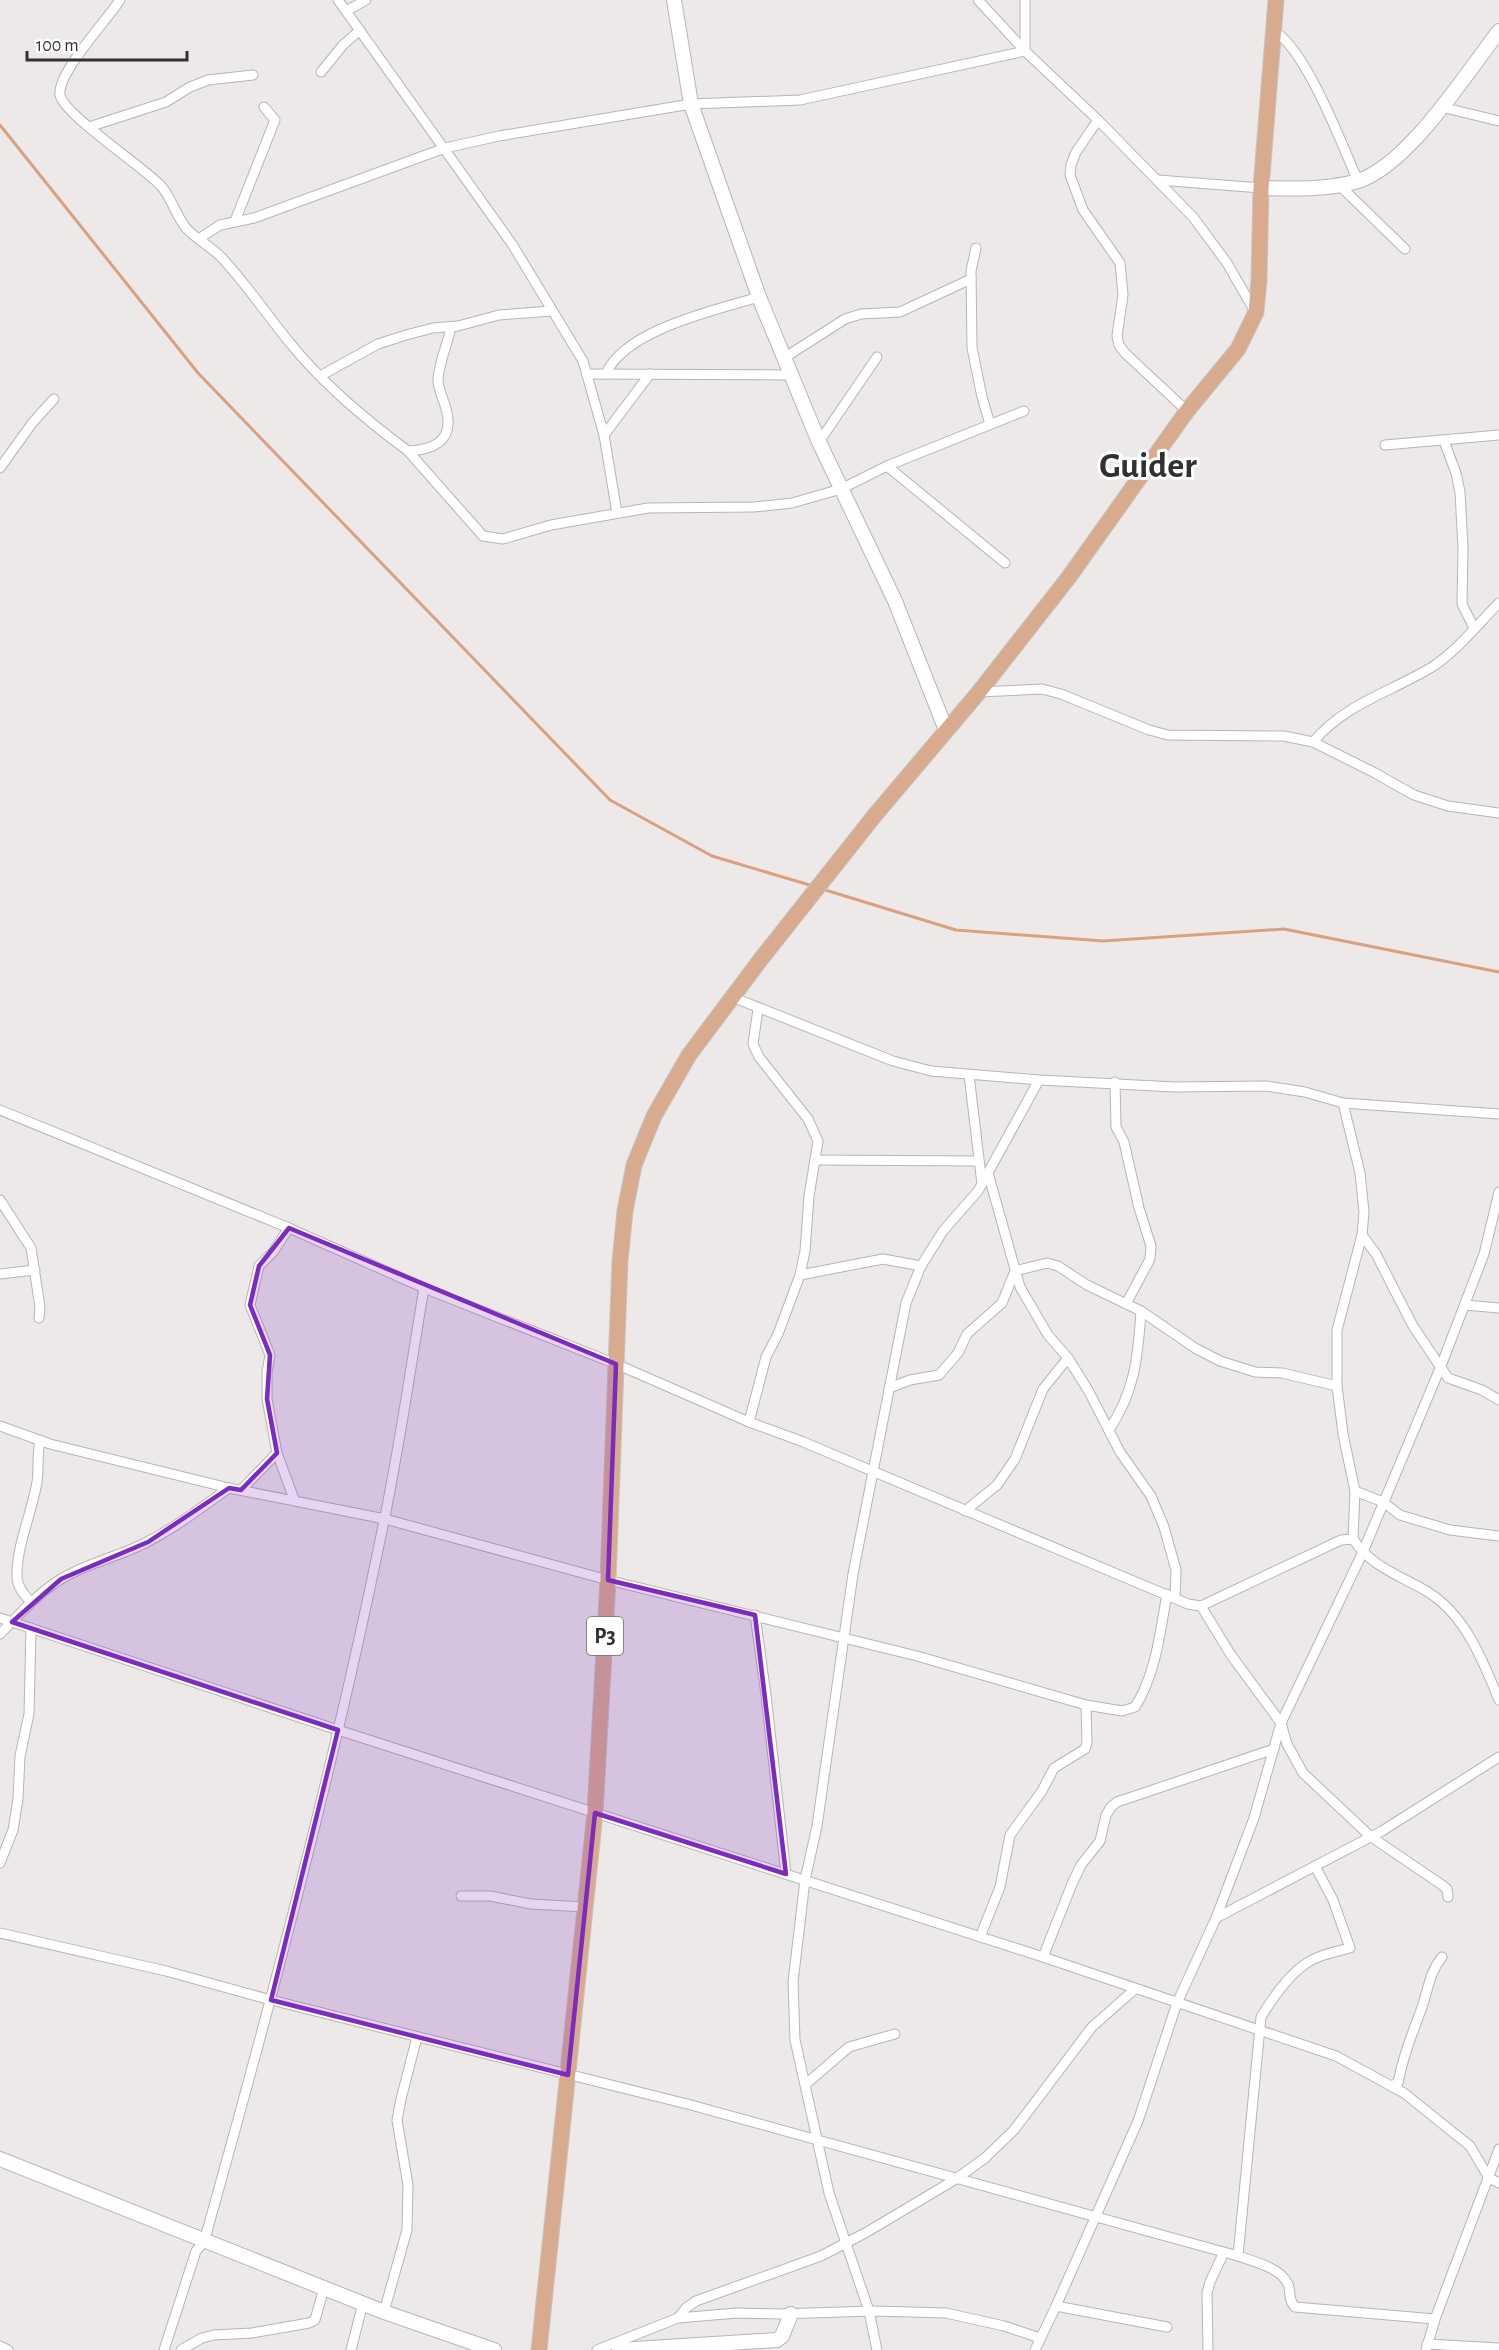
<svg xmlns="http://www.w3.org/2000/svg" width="1499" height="2350" font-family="'Alegreya Sans',sans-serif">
  <rect width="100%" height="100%" fill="#ece9e8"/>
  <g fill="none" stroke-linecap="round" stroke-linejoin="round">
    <g stroke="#daa181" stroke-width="3">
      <path d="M0 125 198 373 610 800 712 856 813 886"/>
      <path d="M822 889 956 930 1103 941 1284 929 1499 972"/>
    </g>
    <g stroke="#b8b5b4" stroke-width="11">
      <g id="street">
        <path d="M120 0C107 20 57 73 60 95 63 114 145 168 161 186 172 198 176 217 187 229 197 240 212 247 222 258 247 285 267 315 290 343 323 384 366 420 408 451 432 450 453 442 447 413 445 402 439 392 438 381 438 365 448 343 451 327"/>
        <path d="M338 0 512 244 583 361 604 435 617 513"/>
        <path d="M978 0 1025 51 1098 120 1193 217 1227 263 1254 310"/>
        <path d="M346 11 366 0"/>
        <path d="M1274 31C1306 49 1342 145 1358 181"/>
        <path d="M321 72 343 45 360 30"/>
        <path d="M1441 107 1499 121"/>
        <path d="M1098 120 1076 152 1071 165 1070 175 1083 210 1120 263 1123 295 1117 336 1119 345 1125 353 1187 411"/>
        <path d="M89 127 166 102 190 87 208 80 253 75"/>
        <path d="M1158 180 1261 188"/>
        <path d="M1339 185 1405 249"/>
        <path d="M235 221 275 120 264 107"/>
        <path d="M200 238 220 225 254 218 445 148 499 136 691 104 800 100 1025 51V0"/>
        <path d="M976 248 971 271 972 348 982 397 990 424"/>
        <path d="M784 358 845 319 861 314 900 312 971 279"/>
        <path d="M587 374 790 375"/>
        <path d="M606 374C624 330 716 310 759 297"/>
        <path d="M320 376 378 344 406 335 433 328 458 326 499 315 552 311"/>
        <path d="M604 435 650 374"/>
        <path d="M1444 441 1456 473 1460 492 1463 548 1462 604 1474 628"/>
        <path d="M819 442 877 357"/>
        <path d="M1385 445 1499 435"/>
        <path d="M408 451 483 536 503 539 551 525 648 508 754 507 792 503 841 489 887 466 1024 411"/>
        <path d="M887 466 1005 563"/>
        <path d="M0 468 33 422 54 399"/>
        <path d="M979 692 1042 689 1061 694 1149 730 1168 735 1284 736 1313 742 1375 773 1414 795 1448 806 1499 813"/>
        <path d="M1313 742C1346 703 1391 692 1432 667 1456 652 1479 623 1499 603"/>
        <path d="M732 997 893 1061 931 1071 1039 1080 1175 1087 1266 1086 1305 1092 1343 1103 1499 1114"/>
        <path d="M969 1075 982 1184"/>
        <path d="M1115 1082 1116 1127 1124 1142 1139 1208 1151 1246 1150 1259 1126 1304"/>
        <path d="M1343 1103 1360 1173 1364 1212 1362 1235 1337 1330V1386L1343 1434 1355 1491 1353 1539"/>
        <path d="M0 1110 289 1228 424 1288 616 1364 749 1422 801 1441 1188 1604 1201 1606 1341 1540 1353 1539C1372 1568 1400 1575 1428 1592 1466 1616 1483 1661 1499 1700"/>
        <path d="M815 1160 978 1161"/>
        <path d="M988 1173 1020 1287 1048 1335 1068 1358 1088 1390 1120 1452 1151 1496 1164 1527 1176 1570 1175 1598"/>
        <path d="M0 1200 31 1248 40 1307 39 1318"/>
        <path d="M289 1228 273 1252 259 1266 250 1305 270 1355 267 1372V1399L277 1453 294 1499"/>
        <path d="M1362 1235 1376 1254 1413 1326 1448 1378 1482 1390 1499 1400"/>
        <path d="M0 1274 35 1270"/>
        <path d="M800 1275 883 1259 921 1266"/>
        <path d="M1465 1305 1499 1308"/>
        <path d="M889 1388 910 1380 939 1375 958 1353 967 1334 1002 1303 1015 1271 1047 1263 1058 1266 1087 1285 1141 1311 1195 1348 1220 1361 1255 1372 1282 1373 1337 1386"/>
        <path d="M749 1422 766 1357 778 1334 800 1275 805 1251 809 1196 818 1141 808 1119 759 1057 753 1044 758 1009"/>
        <path d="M0 1426 50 1444 229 1488 385 1519 608 1580 917 1656 1086 1705 1122 1711 1135 1707C1156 1674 1160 1632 1167 1594"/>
        <path d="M1109 1430C1135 1391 1138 1357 1141 1311"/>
        <path d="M241 1490 277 1453"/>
        <path d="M1355 1491 1383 1502 1400 1515 1450 1530 1499 1536"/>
        <path d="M965 1511 997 1485 1015 1459 1043 1389 1068 1358"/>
        <path d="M31 1602C24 1595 18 1588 17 1578 16 1546 32 1513 37 1482 39 1467 37 1455 40 1440"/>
        <path d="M1201 1606 1231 1655 1281 1723 1287 1744 1303 1773 1370 1836 1442 1885 1447 1889 1448 1897"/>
        <path d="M755 1615 766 1695 786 1874"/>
        <path d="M0 1618 338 1730 1043 1957 1336 2056 1404 2093 1470 2146 1489 2178 1499 2183"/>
        <path d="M0 1634C19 1615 37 1594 61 1579 87 1563 118 1557 145 1543 175 1528 202 1507 229 1488"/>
        <path d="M0 1863 13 1830 18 1799 20 1756 29 1714 31 1628"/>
        <path d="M461 1896H490L531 1904 585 1907"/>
        <path d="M1216 1918 1382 1831 1499 1757"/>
        <path d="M0 1933 166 1971 271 2000 691 2105 1238 2256C1253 2261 1281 2268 1288 2284 1291 2292 1288 2300 1295 2307L1435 2319"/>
        <path d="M980 1937 1000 1887 1010 1835 1042 1791 1054 1768 1085 1749 1087 1743 1086 1705"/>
        <path d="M1043 1957 1072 1884 1081 1865 1100 1841 1106 1815 1111 1807 1117 1802 1274 1749"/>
        <path d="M806 2084 849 2047 895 2034"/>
        <path d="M1391 2086 1398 2083C1403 2057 1412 2034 1421 2010 1428 1991 1429 1973 1442 1957"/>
        <path d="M1238 2256 1261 2017C1272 1999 1287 1977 1304 1965 1317 1955 1335 1952 1350 1948L1333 1900 1315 1866"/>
        <path d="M1056 2306 1167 2327"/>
        <path d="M384 2312 407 2230 408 2185 397 2120 401 2099 417 2037"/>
        <path d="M678 2318 686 2308 696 2301 821 2256 867 2232 956 2179 985 2158 1014 2130 1092 2027 1135 1989"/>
        <path d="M1427 2344 1499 2348"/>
        <path d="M0 2346 8 2350"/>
        <path d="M164 2350 196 2251 204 2242C271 2003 335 1763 384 1521 400 1444 411 1365 424 1288"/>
        <path d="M181 2350 202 2338 214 2335 252 2333 309 2323 315 2320 324 2288"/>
        <path d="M351 2350 363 2303"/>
        <path d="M597 2350 678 2318 737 2313 779 2314 874 2311 946 2313 1004 2326 1040 2338"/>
        <path d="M877 2350 869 2311 829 2193 795 2040 793 1982 805 1880 817 1826 853 1574 906 1303 921 1266 943 1231 978 1191 1039 1080"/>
        <path d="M1035 2350 1056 2306 1138 2121 1177 2003 1216 1918 1254 1818 1281 1723 1362 1554 1441 1366 1484 1254 1499 1192"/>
        <path d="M1208 2350 1207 2293 1210 2282 1224 2252"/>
        <path d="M1426 2350 1435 2319 1499 2149"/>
      </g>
    </g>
    <g stroke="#b8b5b4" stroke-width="16">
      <g id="secondary">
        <path d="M674 0 691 104 759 297 819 442 895 601 946 730"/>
        <path d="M1261 188C1293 189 1328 190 1358 181 1408 165 1466 74 1499 31"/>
        <path d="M0 2159 384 2312 494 2350"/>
        <path d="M619 2350 777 2340 782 2336 791 2314"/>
      </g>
    </g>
    <g stroke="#c6c5c5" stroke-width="17">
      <path id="primary" d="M539 2350 595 1813 608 1580 620 1261 625 1211 634 1165 654 1116 689 1055 761 959 875 815 979 692 1069 577 1187 411 1238 349 1256 312 1259 280 1261 188 1276 0"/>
    </g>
    <use href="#street" stroke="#fff" stroke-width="9"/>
    <use href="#secondary" stroke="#fff" stroke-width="14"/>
    <use href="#primary" stroke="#d9ab8e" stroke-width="15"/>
  </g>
  <path fill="#7b2cbf" fill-opacity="0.2" stroke="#7b2cbf" stroke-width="4.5" stroke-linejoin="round" d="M289 1228 616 1364 608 1580 755 1615 786 1874 595 1813 568 2075 271 2000 338 1730 12 1622 61 1579 148 1542 229 1488 241 1490 277 1453 267 1399 270 1355 250 1305 259 1266Z"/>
  <g text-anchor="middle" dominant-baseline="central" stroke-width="6" stroke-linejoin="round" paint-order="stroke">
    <rect fill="#fff" stroke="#706f6e" stroke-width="1.5" x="587" y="1617" width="36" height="38" rx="4.5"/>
    <g font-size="22" font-weight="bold" fill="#323130">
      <text x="605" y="1636">P3</text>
    </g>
    <g font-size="36" font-weight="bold" fill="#323130" stroke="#fff">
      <text x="1148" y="466">Guider</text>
    </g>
  </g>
  <path d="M27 51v9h160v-9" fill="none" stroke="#323130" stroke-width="3"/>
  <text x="36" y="51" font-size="18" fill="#323130" stroke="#ffffff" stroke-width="4.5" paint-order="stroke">100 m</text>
</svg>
